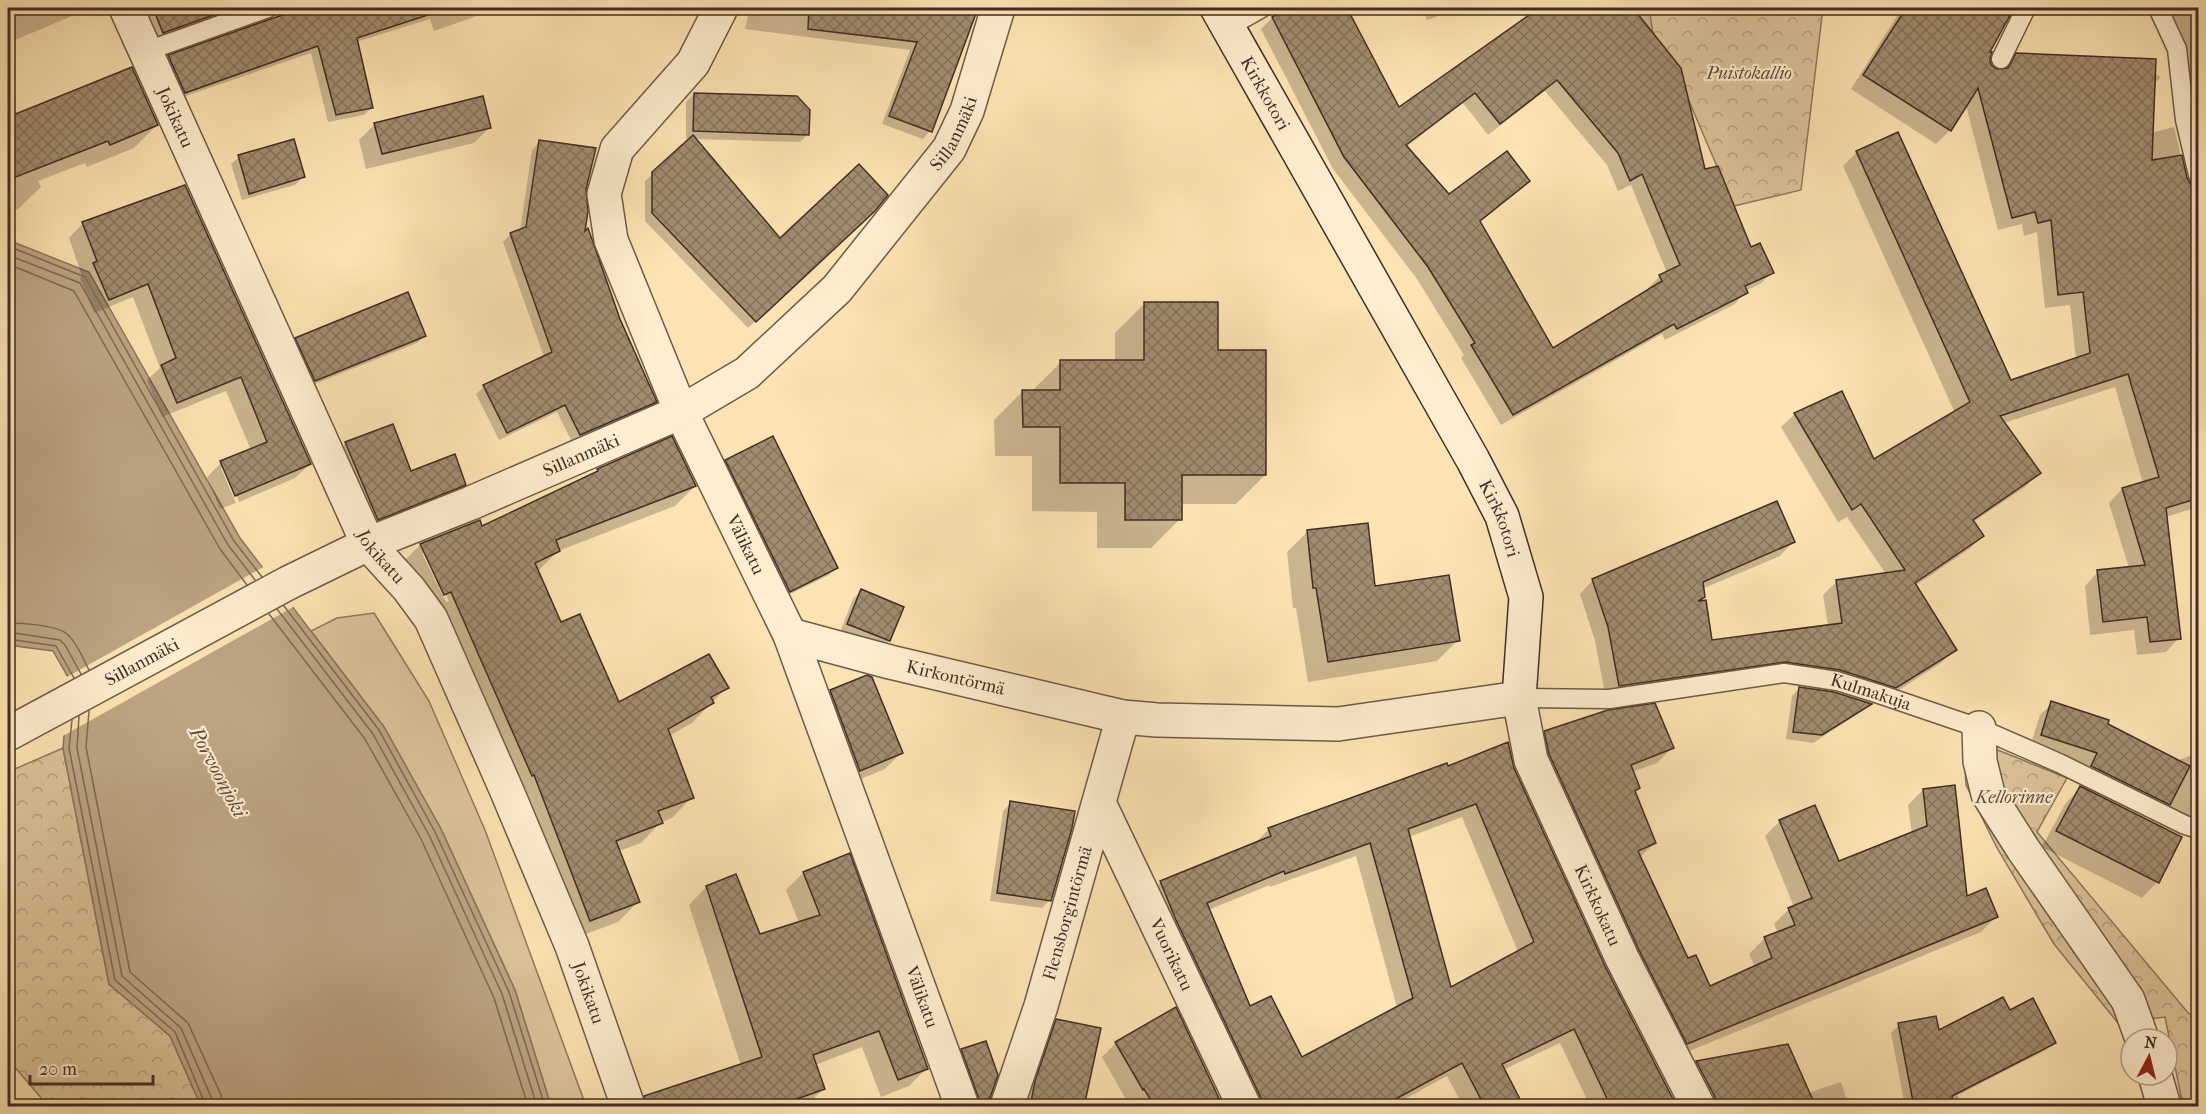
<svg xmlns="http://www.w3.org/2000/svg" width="2206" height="1114" font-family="'IM FELL French Canon',serif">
  <defs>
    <pattern id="park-crowns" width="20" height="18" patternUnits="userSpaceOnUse" patternTransform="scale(1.5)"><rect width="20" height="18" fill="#ddc49b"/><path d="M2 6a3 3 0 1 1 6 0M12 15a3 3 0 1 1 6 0" fill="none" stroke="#b5a07e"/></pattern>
    <pattern id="building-cross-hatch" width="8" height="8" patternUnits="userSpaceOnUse" patternTransform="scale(1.5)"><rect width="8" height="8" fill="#a28c6f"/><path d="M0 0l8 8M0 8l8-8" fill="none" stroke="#85735b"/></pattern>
  </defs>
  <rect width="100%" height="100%" fill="#fde3b3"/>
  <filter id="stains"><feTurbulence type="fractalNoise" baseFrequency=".00333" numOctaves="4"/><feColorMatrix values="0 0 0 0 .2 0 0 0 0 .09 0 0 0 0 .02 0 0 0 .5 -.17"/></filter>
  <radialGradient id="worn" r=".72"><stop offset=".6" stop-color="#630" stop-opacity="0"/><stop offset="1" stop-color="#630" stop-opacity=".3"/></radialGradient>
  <path fill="#ddc49b" stroke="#8e7860" stroke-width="1.5" d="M374 613 429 701 485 830 586 1106H551L515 990 441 829 384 727 311 631 337 618Z"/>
  <g fill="url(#park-crowns)" stroke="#8e7860" stroke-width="1.5">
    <path d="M1649 8H1823L1801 190 1734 206 1689 101 1653 33Z"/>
    <path d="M1963 736 2067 778 2037 832 2189 1014 2198 1013V1106H2183L2165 1017 2118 1023 2054 944 1997 848 1966 785Z"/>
    <path d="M63 748 109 984 170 1036 201 1106H48L8 1059V772Z"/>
  </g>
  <path fill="#bda583" stroke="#8b755d" stroke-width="1.5" d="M8 240 89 272 240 538 384 727 441 829 515 990 551 1106H201L170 1036 109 984 63 748 69 679 53 651 8 645Z"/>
  <path fill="#fde3b3" d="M265 566 295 606 61 737 65 678Z"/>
  <g fill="#0003" fill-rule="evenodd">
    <path d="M8 8H91L8 43Z"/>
    <path d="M137 8H219L220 12 208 24 151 45Z"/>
    <path d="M304 8H500L434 31 430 19 356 42 371 108 364 115 328 122 311 53 177 99 161 64 169 57Z"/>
    <path d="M750 8H976L930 131 923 139 882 124 910 50 745 29Z"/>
    <path d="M1293 8H1345L1398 109 1542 8H1648L1653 35 1704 171 1750 249 1772 273 1760 284 1745 291 1735 304 1665 340 1662 334 1501 425 1461 358 1464 355 1417 279 1333 169 1261 29 1272 18ZM1545 91 1607 165 1618 191 1631 185 1667 273 1660 276 1648 288 1649 290 1552 350 1479 223 1528 181 1449 197 1406 147 1463 103 1488 135Z"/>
    <path d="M1423 8H1462L1427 20Z"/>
    <path d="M1902 8H2012L1994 41 1982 53 1995 70 2003 69 2017 55 2128 59 2161 77 2148 90 2105 145 2174 127 2186 178 2195 189 2184 134 2198 120V507L2166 517 2179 638 2166 652 2137 655 2134 630 2090 635 2085 586 2098 572 2132 578 2109 503 2122 489 2143 483 2115 387 2004 423 2039 473 2025 487 1973 522 1982 536 1969 549 1915 586 1955 649 1941 663 1882 701 1826 683 1768 675 1606 699 1595 641 1580 594 1593 580 1793 542 1780 556 1702 589 1703 596 1697 603 1710 641 1828 626 1823 595 1837 581 1886 574 1847 517 1838 522 1781 427 1795 414 1873 461 1955 413 1843 166 1856 153 1897 134 2010 382 2076 359 2070 305 2045 308 2037 232 2024 236 2022 224 1998 230 1966 105 1950 130 1936 144 1851 89Z"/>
    <path d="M2075 8H2087L2077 12Z"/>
    <path d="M2163 8H2198V68L2186 73Z"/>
    <path d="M131 69 157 125 134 148 87 167 85 163 38 181 41 187 17 210 8 214V119Z"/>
    <path d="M694 94 808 134 800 142 694 139 780 241 865 219 748 328 645 221V181L691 139H686V102Z"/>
    <path d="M375 124 490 127 474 143 366 169 359 140Z"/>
    <path d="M540 142 584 189 583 235 655 402 647 409 572 442 557 412 499 440 476 394 484 387 544 357 503 242 511 234 520 231 532 150Z"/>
    <path d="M239 157 303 177 295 185 242 200 231 164Z"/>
    <path d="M185 187 310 464 295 478 239 502 225 468H221L236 503 220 509 207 477 221 463 251 450 226 391 162 417 147 380 160 368 133 297 94 313 80 278 82 276 69 238 83 223Z"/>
    <path d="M1144 304 1216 351 1265 475 1236 504H1180V519L1151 548H1097V512L1032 511V456H995L994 420 1023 391H1032L1061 362H1115V333Z"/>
    <path d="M424 336 417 343 307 387 289 347 296 339Z"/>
    <path d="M671 438 695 486 675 506 558 551 537 572 561 624 618 704 727 687 692 723 669 736 692 797 672 818 661 822 641 843 619 851 638 902 618 922 570 940 400 565 420 545 479 522 481 528 592 475 598 470ZM422 553H426L449 601 446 602Z"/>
    <path d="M346 443 410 473 465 484 457 492 370 527 338 451Z"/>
    <path d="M726 461 836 567 829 575 782 598 719 469Z"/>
    <path d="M1308 531 1374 588 1458 640 1437 661 1308 682 1296 608H1293L1287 552Z"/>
    <path d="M861 591 902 608 889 641 881 648 840 632 853 599Z"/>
    <path d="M1799 688 1869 704 1862 711 1813 743 1786 739 1792 696Z"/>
    <path d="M831 692 901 753 885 769 844 786 815 708Z"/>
    <path d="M2052 703 2106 724 2175 761 2193 755 2196 783 2198 770V819L2197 806 2192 815 2180 827 2080 778 2087 765 2030 747 2040 715Z"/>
    <path d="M1545 732 1672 748 1657 763 1632 772 1638 788 1634 792 1655 843 1639 858 1688 960 1709 988 1755 967 1749 954 1764 939 1778 933 1774 924 1789 909 1794 907 1765 836 1780 821 1838 863 1912 834 1908 805 1923 790 1965 898 1996 917 1981 932 1672 1058 1530 747Z"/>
    <path d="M1447 768H1513L1604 967 1676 1106H1590L1560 1043 1503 1070 1522 1106H1463L1447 1076 1394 1105V1106H1244L1146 897 1160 883 1254 844 1269 829ZM1462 817 1518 952 1450 989 1409 837ZM1356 856 1397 1008 1301 1059 1249 1008 1208 910 1270 885V887Z"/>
    <path d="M2080 788 2181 837 2157 882 2142 898 2042 847 2065 804Z"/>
    <path d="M1011 803 1050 900 1042 908 990 901 1003 811Z"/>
    <path d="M803 873 927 1068 909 1086 881 1097 862 1047 815 1065 823 1089 806 1106H643L656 1094 741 1066 689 905 706 887 735 876 759 936 799 923 786 890Z"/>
    <path d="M2009 1012 2054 1042 2046 1050 1958 1095 1960 1104 1957 1106H1905L1891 1033 1899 1025 1938 1033Z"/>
    <path d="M1057 1021 1078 1106H1018L1041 1037Z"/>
    <path d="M1116 1043 1222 1106H1132L1130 1102 1128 1103 1102 1057Z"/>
    <path d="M1787 1046 1808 1093 1841 1082 1849 1106H1698L1683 1077 1697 1063Z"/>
    <path d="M962 1050 988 1098 980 1106H960L946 1066Z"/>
  </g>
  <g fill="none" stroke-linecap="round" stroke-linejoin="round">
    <g stroke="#7e6954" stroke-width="1.5">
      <path d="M8 246 85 277 234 541 262 577"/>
      <path d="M8 255 80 283 228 545 255 580"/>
      <path d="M8 264 74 291 220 549 247 585"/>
      <path d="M284 606 379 730 435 832 509 992 545 1106"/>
      <path d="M277 609 373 734 429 835 502 994 537 1106"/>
      <path d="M269 614 365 739 421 839 494 998 528 1106"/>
      <path d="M8 623C21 623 57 625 67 634 77 642 83 659 89 670"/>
      <path d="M8 632 60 640 65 645 81 674"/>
      <path d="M8 639 56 646 74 678"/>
      <path d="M89 711 86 747 130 972 188 1023 221 1095 223 1106"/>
      <path d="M79 716 77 748 122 976 181 1028 212 1099 214 1106"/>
      <path d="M72 720 69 748 115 980 175 1032 206 1106"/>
    </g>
  </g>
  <g fill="url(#building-cross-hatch)" stroke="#402d25" stroke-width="1.5" fill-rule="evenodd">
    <path d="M153 8H220L222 12 163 33Z"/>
    <path d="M302 8H427L428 15 357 38 373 108 336 115 318 46 185 93 168 55Z"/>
    <path d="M809 8H978L932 132 889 116 917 42 808 29Z"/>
    <path d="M1289 8H1347L1399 107 1539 8H1633L1681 68 1705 169 1718 166 1751 247 1760 243 1774 273 1745 286 1748 293 1677 329 1674 324 1513 415 1471 345 1475 343 1428 267 1344 157 1272 17ZM1557 80 1618 153 1630 181 1642 174 1680 265 1659 275 1662 281 1553 348 1480 221 1530 181 1507 151 1449 194 1406 145 1475 93 1500 124Z"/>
    <path d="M1906 8H2014L1990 52H1992L1990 59 1991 65 1997 69 2008 68 2016 53 2156 59 2152 160 2182 155 2187 178 2190 183 2197 186 2199 191V498L2166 508 2181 639 2150 642 2147 617 2103 622 2097 570 2145 565 2122 488 2159 477 2128 374 2000 416 2041 473 1973 520 1984 536 1915 583 1957 650 1896 688 1840 670 1785 662 1619 686 1608 627 1592 579 1777 501 1795 542 1703 582 1705 597 1698 601 1706 600 1712 640 1842 623 1836 580 1905 570 1861 504 1852 510 1794 413 1842 391 1874 459 1970 402 1856 151 1898 132 2011 380 2090 353 2083 292 2058 295 2051 220 2038 223 2035 212 2012 218 1978 88 1951 131 1863 75Z"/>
    <path d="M132 67 158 125 110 145 108 141 8 180V117Z"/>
    <path d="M694 93 797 96 810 110 809 135 693 131Z"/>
    <path d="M483 96 491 128 382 154 374 123Z"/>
    <path d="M693 135 780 238 859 164 888 195 875 211 756 322 652 213V172Z"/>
    <path d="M294 139 305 177 249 194 238 155Z"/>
    <path d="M539 140 596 148 586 189 588 211 585 231 588 228 620 319 657 402 580 435 565 405 507 433 483 385 552 352 510 233 526 227Z"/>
    <path d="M185 185 311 464 235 496 220 461 267 442 241 377 177 403 161 365 176 358 148 284 109 300 93 263 97 261 82 222Z"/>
    <path d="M408 292 426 336 315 381 295 338Z"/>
    <path d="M1144 302H1218V350H1266V475H1182V520H1125V483H1060V427H1023L1022 390H1060V360H1144Z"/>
    <path d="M393 424 411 471 455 454 466 485 378 520 345 442Z"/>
    <path d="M672 436 696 486 556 540 560 551 535 563 561 622 580 614 619 702 709 654 729 688 711 697 714 703 668 729 694 798 658 811 663 823 616 841 640 902 590 921 534 775 532 776 451 592 444 595 420 544 480 520 482 526 598 471 597 469Z"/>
    <path d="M773 436 838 568 790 592 725 460Z"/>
    <path d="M1368 523 1375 586 1449 575 1460 641 1328 662 1316 588H1313L1307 530Z"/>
    <path d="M861 589 904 607 890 641 847 624Z"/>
    <path d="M867 675 872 677 903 753 860 771 830 690Z"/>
    <path d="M1799 687 1834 692 1872 704 1822 735 1793 732Z"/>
    <path d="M2051 701 2109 720 2108 724 2190 766 2170 805 2091 766 2097 753 2041 735Z"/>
    <path d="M1655 703 1674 748 1631 765 1640 788 1635 791 1656 843 1638 851 1688 958 1696 955 1710 986 1772 958 1764 937 1795 925 1788 908 1812 898 1779 820 1815 805 1839 861 1927 826 1923 789 1955 785 1967 896 1986 888 1998 917 1687 1044 1639 950 1549 754 1544 731 1608 710Z"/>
    <path d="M1508 742 1514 768 1605 966 1677 1107H1611L1574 1029 1502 1064 1524 1107H1485L1462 1063 1381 1107H1263L1261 1098 1176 920 1160 881 1271 836 1268 828 1447 763 1448 766ZM1476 804 1534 942 1451 987 1408 829ZM1370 843 1413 998 1302 1057 1271 996 1250 1006 1207 903 1284 871 1285 874Z"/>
    <path d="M2080 786 2182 837 2159 883 2056 831Z"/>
    <path d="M1010 801 1075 811 1072 828 1051 901 997 893Z"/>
    <path d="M850 853 928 1069 898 1080 879 1031 813 1055 825 1089 774 1107H646L644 1096 762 1057 706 886 736 874 760 934 820 915 803 872Z"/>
    <path d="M2003 997 2010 1010 2033 998 2056 1043 1952 1096 1954 1107H1914L1898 1023 1936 1016 1939 1030Z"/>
    <path d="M1176 1007 1223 1107H1155L1144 1089 1143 1090 1115 1042Z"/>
    <path d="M1056 1019 1101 1028 1084 1107H1054L1031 1102 1035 1081Z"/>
    <path d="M986 1041 998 1075 990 1098 980 1102 961 1049Z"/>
    <path d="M1788 1044 1816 1107H1717L1715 1097 1696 1061Z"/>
  </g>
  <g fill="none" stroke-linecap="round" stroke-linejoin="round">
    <g stroke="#6f5a48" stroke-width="21">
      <g id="lane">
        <path d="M2158 8 2177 49 2185 120 2198 175"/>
        <path d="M1227 28 1262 8"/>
        <path d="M144 52 268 8"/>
        <path d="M2001 59 2026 8"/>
        <path id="s1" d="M1519 698 1609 699 1784 673 1837 681 1879 694 1979 728 2059 763 2185 825 2198 829"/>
      </g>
    </g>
    <g stroke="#6f5a48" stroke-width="36">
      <g id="street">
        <path id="s2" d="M126 8 368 544 409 589 431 619 506 789 572 946 628 1106"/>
        <path id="s3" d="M721 8 693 63 617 149 604 194 611 240 681 412 790 635 962 1106"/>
        <path id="s4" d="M790 635 890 662 1123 717 1157 720 1338 724 1519 698 1531 760 1622 958 1698 1106"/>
        <path d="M1979 728 1980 761 1988 794 2023 849 2128 1000 2142 1039"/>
        <path id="s5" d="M8 734 288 583 368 544 471 503 681 412 747 373 837 289 949 149 967 111 998 8"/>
        <path id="s6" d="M1099 803 1244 1106"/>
        <path d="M2155 1075 2164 1106"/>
        <path id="s7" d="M1007 1106 1041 1006 1123 717"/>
      </g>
    </g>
    <g stroke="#402d25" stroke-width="36">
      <g id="secondary">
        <path id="s8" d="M1217 8 1473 460 1502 516 1526 597 1519 698"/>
      </g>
    </g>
    <use href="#lane" stroke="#feedce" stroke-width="18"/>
    <use href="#street" stroke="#feedce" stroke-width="33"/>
    <use href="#secondary" stroke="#feedce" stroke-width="33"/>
  </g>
  <g text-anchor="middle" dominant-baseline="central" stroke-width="4.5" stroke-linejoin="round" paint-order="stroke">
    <g font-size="18" font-style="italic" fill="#5f4b3d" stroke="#feedce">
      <text x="1749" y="73">Puistokallio</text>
      <text x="2014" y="797">Kellorinne</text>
    </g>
    <g font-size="18" fill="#402d25" stroke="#feedce">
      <text stroke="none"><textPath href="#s8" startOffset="98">Kirkkotori</textPath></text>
      <text stroke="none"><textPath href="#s2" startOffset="120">Jokikatu</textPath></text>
      <text stroke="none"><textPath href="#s5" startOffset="1142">Sillanmäki</textPath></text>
      <text stroke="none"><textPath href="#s5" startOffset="638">Sillanmäki</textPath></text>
      <text stroke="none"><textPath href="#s8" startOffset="584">Kirkkotori</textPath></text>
      <text stroke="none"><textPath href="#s3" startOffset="603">Välikatu</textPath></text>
      <text stroke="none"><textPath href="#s2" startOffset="606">Jokikatu</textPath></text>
      <text stroke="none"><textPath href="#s5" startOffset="152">Sillanmäki</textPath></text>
      <text stroke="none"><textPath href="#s4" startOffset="171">Kirkontörmä</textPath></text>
      <text stroke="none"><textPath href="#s1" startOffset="356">Kulmakuja</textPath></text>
      <text stroke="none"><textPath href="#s4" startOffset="964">Kirkkokatu</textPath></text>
      <text stroke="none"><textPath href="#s7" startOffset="202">Flensborgintörmä</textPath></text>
      <text stroke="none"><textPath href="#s6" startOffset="168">Vuorikatu</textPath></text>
      <text stroke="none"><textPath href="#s2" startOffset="1092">Jokikatu</textPath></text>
      <text stroke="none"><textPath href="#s3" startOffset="1089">Välikatu</textPath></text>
    </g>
    <g font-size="20" font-style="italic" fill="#5f4b3c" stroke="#feedce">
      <text transform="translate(218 772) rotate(62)">Porvoonjoki</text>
    </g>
  </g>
  <rect width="2206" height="1114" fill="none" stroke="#fde3b3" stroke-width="30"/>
  <rect x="9" y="9" width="2188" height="1096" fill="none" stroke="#402d25" stroke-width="3"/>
  <rect x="15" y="15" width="2176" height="1084" fill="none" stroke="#402d25" stroke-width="1.5"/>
  <g transform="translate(2149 1057) rotate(7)"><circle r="28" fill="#feedce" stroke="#b2a08a" stroke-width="1.5"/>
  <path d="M0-4.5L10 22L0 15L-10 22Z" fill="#8f2418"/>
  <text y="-9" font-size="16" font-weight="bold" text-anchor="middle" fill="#402d25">N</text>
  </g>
  <path d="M30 1075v9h123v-9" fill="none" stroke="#402d25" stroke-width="3"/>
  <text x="39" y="1075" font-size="18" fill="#402d25" stroke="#feedce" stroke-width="4.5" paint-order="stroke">20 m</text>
  <rect width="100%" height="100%" filter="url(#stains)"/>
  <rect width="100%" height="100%" fill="url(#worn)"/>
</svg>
